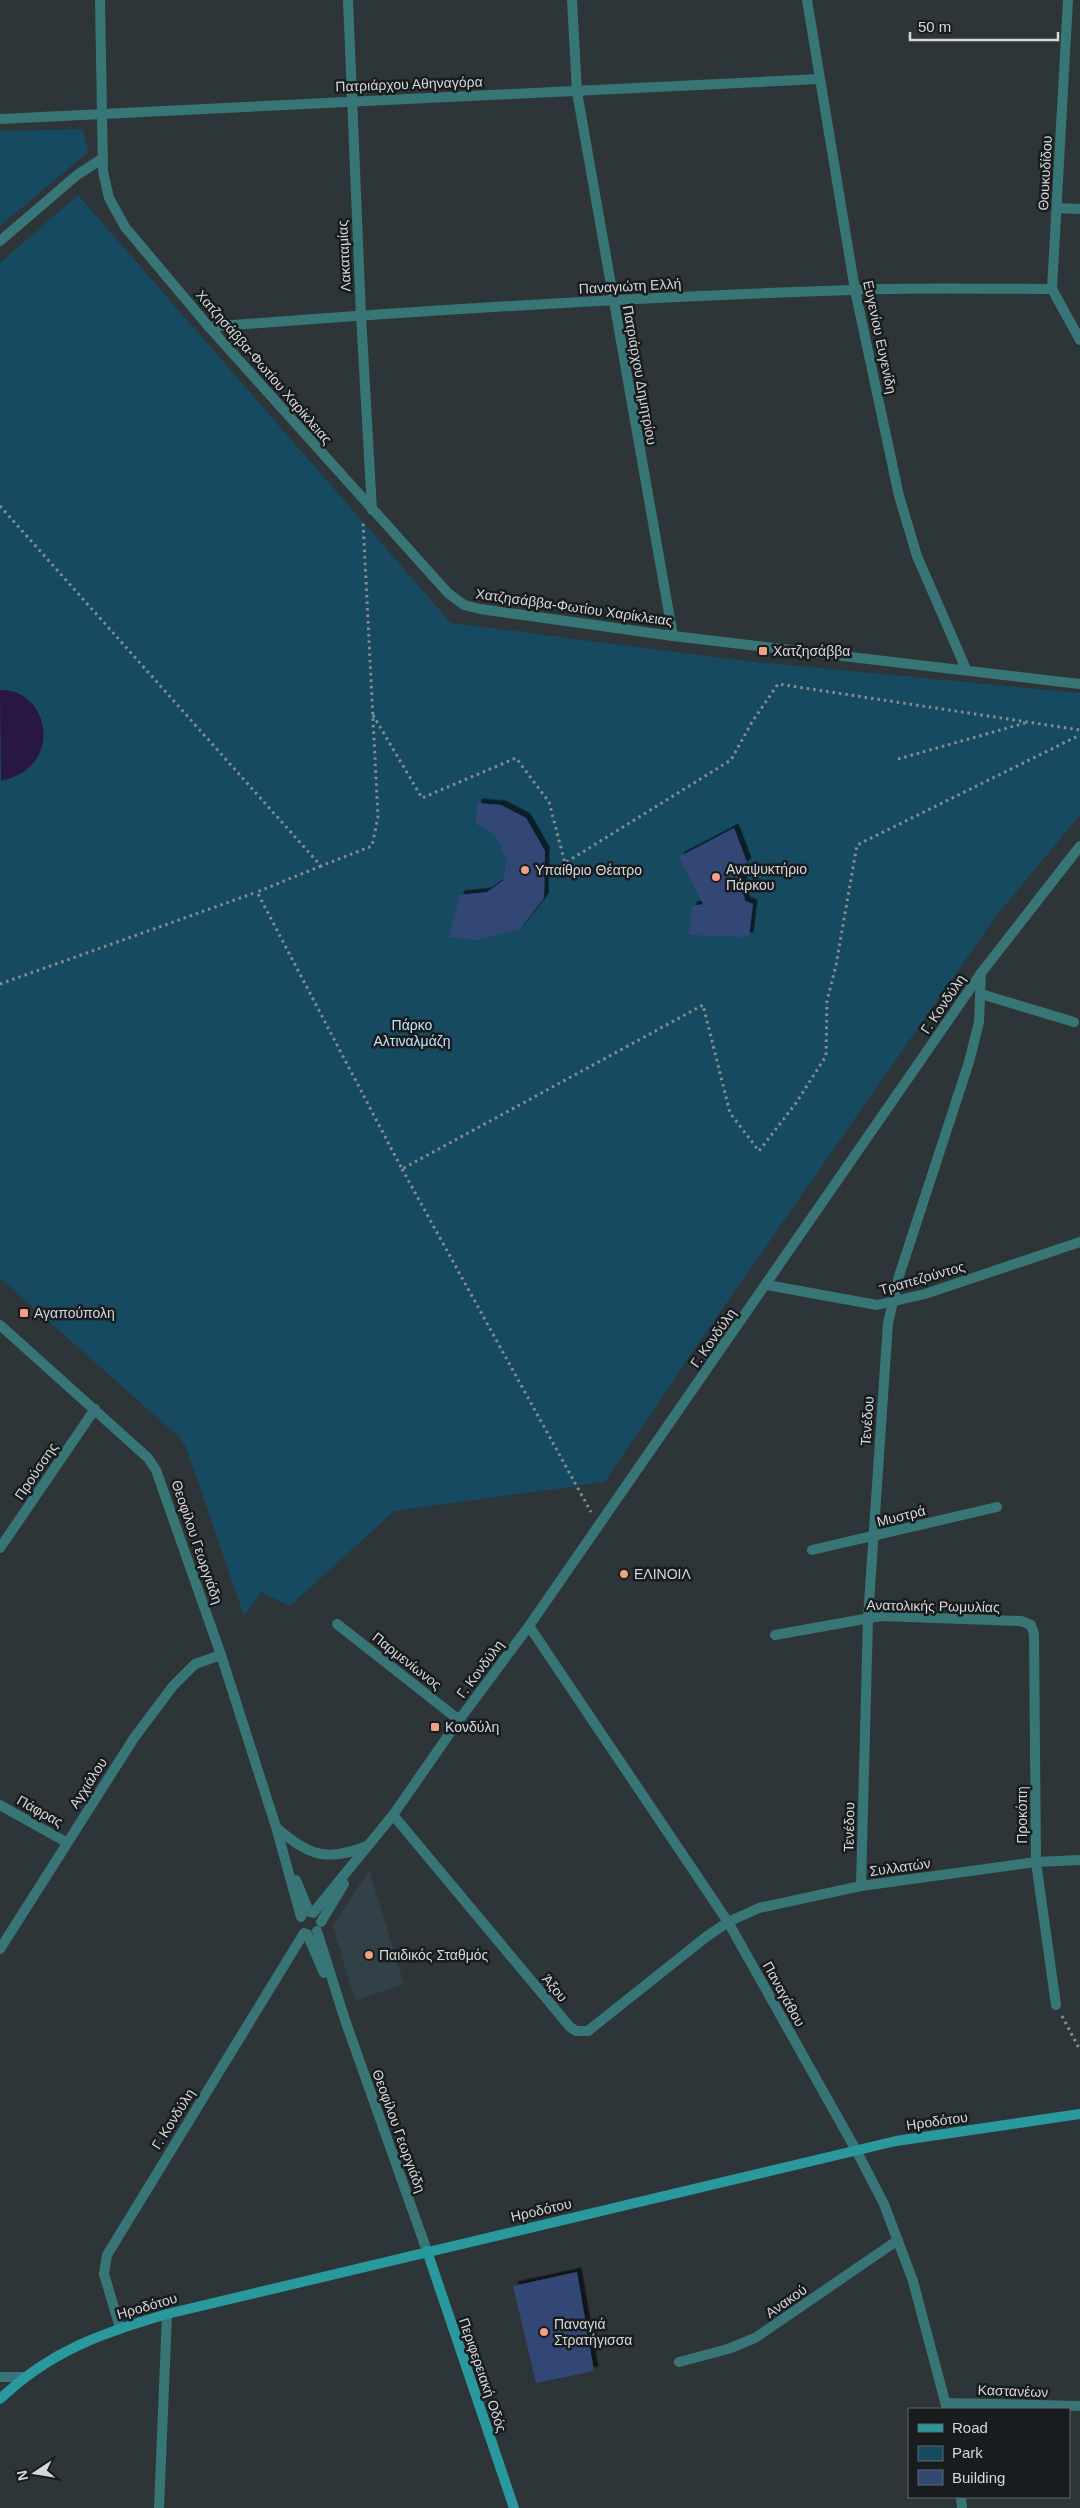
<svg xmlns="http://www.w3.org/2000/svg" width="1080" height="2508" font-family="Helvetica,sans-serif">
  <defs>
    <filter id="shadow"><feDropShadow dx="4.5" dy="-4.5" stdDeviation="0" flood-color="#0009"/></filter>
  </defs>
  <rect width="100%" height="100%" fill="#2e3539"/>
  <path fill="#324047" d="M369 1870 404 1984 355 2001 333 1926Z"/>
  <g fill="#164a61">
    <path d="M83 129 88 152 0 226V131Z"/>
    <path d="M78 195 451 623 745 661 1080 693V815L997 915 966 959 698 1344 605 1482 394 1511 290 1606 261 1592 244 1616 186 1447 178 1436 0 1278V263Z"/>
  </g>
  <path fill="#281743" d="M0 690C49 688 66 767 1 781Z"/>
  <g fill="#334774" filter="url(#shadow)">
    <path d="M477 803 501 805 526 818 545 851 544 898 519 930 476 940 449 937 460 895 487 892 503 881 507 859 495 835 476 824Z"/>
    <path d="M734 828 747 862 740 869 745 901 753 904 749 937 689 935 692 906 703 904 679 857Z"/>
    <path d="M577 2272 594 2371 536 2383 513 2286Z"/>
  </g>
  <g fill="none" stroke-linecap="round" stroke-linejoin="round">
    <g stroke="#878c90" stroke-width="3" stroke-dasharray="2.5 4" stroke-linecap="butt">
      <path d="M0 506 321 866 372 846 378 817 363 522"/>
      <path d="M373 715 422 798 516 758 549 802 565 863 731 760 752 722 778 684 1080 730"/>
      <path d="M898 759 1025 723"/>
      <path d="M321 866 257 892 402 1169 703 1005 730 1113 759 1151 796 1103 826 1056 827 1001 836 965 857 845 1080 735"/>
      <path d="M0 984 257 892"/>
      <path d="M402 1169 591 1512"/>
      <path d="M1062 2016 1080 2050"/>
    </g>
    <g stroke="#387577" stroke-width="10">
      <path d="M100 0 103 171 109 198 125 227 209 327 448 593 464 605 480 609 673 636 1080 684"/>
      <path d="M348 0 361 315 372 510"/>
      <path d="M572 0 577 92 673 636"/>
      <path d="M807 0 855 290 899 496 917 556 966 669"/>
      <path d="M1068 0 1052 289 1080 340"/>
      <path d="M0 119 819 79"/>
      <path d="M1057 208 1080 209"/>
      <path d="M0 241 77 175 103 158"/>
      <path d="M209 327C424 310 638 297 853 290 919 287 986 289 1052 289"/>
      <path d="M981 994 1074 1022"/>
      <path d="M767 1285 877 1305 925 1294 1080 1242"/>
      <path d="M0 1548 95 1409"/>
      <path d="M812 1550 997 1507"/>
      <path d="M337 1624 459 1720"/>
      <path d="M529 1626 728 1922 856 2150 884 2204 913 2281 947 2409"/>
      <path d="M775 1635 881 1616 1021 1621 1031 1625 1034 1634 1036 1862 1056 2005"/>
      <path d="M0 1805 66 1842"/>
      <path d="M393 1815 570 2027 576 2031H588L706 1937 728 1922 759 1908 861 1886 1036 1862 1080 1860"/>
      <path d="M861 1886 868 1618 888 1323 899 1276 969 1062 979 1022 981 973"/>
      <path d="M0 1949 134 1738 173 1686 195 1664 221 1655"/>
      <path d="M679 2362 728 2349 755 2338 898 2240"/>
      <path d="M946 2403 1080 2406"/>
      <path d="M961 2497 962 2508"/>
      <path d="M159 2508 167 2314"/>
    </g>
    <g stroke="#387577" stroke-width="10">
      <path d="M0 1325 148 1458 156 1470 221 1655 276 1827 301 1917"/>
      <path d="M277 1828C308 1856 328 1862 367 1846"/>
      <path d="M296 1880 309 1912"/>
      <path d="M313 1913 393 1815 459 1720 529 1626 981 973 1080 846"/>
      <path d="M321 1922 344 1884"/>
      <path d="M317 1931 345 2020 427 2251"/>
      <path d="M307 1934 324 1973"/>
      <path d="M120 2328 104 2274 107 2255 304 1933"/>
      <path d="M0 2377H23"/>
    </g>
    <g stroke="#29999d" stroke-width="10">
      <path d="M427 2251 514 2508"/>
      <path d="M0 2399C50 2351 102 2333 167 2314L896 2141 1080 2114"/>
    </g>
  </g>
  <g fill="#f39f84" stroke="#191c1e" stroke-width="2">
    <rect x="758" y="646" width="10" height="10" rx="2.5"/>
    <circle cx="525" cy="870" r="5"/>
    <circle cx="716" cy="877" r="5"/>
    <rect x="19" y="1308" width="10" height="10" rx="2.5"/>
    <circle cx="624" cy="1574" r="5"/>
    <rect x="430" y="1722" width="10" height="10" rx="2.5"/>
    <circle cx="369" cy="1955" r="5"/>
    <circle cx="544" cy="2332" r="5"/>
  </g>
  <g text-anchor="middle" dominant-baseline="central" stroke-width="5" stroke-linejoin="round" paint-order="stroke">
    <g font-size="14" fill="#d4d8db" stroke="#191c1e">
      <text transform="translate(409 84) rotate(-2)">Πατριάρχου Αθηναγόρα</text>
      <text transform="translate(1045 173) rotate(-87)">Θουκυδίδου</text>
      <text transform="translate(344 256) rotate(-93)">Λακαταμίας</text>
      <text transform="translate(630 286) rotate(-3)">Παναγιώτη Ελλή</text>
      <text transform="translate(880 337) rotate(78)">Ευγενίου Ευγενίδη</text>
      <text transform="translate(264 367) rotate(49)">Χατζησάββα-Φωτίου Χαρίκλειας</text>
      <text transform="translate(640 375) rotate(80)">Πατριάρχου Δημητρίου</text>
      <text transform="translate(574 607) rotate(8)">Χατζησάββα-Φωτίου Χαρίκλειας</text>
      <text transform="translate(943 1004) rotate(-56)">Γ. Κονδύλη</text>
      <text transform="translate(922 1278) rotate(-16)">Τραπεζούντος</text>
      <text transform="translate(713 1338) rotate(-55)">Γ. Κονδύλη</text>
      <text transform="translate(867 1421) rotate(-86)">Τενέδου</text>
      <text transform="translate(36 1471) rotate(-56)">Προύσσης</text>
      <text transform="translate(901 1516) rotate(-14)">Μυστρά</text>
      <text transform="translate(197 1542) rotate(71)">Θεοφίλου Γεωργιάδη</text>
      <text transform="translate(933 1606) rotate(1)">Ανατολικής Ρωμυλίας</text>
      <text transform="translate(407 1661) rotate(38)">Παρμενίωνος</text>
      <text transform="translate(480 1669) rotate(-53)">Γ. Κονδύλη</text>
      <text transform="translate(88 1783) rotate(-57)">Αγχιάλου</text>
      <text transform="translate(40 1811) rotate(29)">Πάφρας</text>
      <text transform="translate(1022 1815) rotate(-90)">Προκόπη</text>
      <text transform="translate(849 1827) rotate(-89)">Τενέδου</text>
      <text transform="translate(900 1867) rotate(-8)">Συλλατών</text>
      <text transform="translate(555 1988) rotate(50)">Άξου</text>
      <text transform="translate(784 1994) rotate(61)">Παναγάθου</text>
      <text transform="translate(173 2119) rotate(-58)">Γ. Κονδύλη</text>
      <text transform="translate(937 2121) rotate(-8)">Ηροδότου</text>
      <text transform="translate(399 2131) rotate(70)">Θεοφίλου Γεωργιάδη</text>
      <text transform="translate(541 2210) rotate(-13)">Ηροδότου</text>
      <text transform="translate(786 2301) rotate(-35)">Ανακού</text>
      <text transform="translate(147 2306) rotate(-16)">Ηροδότου</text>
      <text transform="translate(483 2375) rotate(71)">Περιφερειακή Οδός</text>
      <text transform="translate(1013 2391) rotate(2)">Καστανέων</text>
    </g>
    <g font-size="14" fill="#d4d8db" stroke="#191c1e" text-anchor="start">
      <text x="773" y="651">Χατζησάββα</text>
      <text x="726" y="869">Αναψυκτήριο<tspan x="726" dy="16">Πάρκου</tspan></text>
      <text x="535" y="870">Υπαίθριο Θέατρο</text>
      <text x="34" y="1313">Αγαπούπολη</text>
      <text x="634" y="1574">ΕΛΙΝΟΙΛ</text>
      <text x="445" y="1727">Κονδύλη</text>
      <text x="379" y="1955">Παιδικός Σταθμός</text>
      <text x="554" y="2324">Παναγιά<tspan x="554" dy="16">Στρατήγισσα</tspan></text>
    </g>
    <g font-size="14" fill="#c1e3f6" stroke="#191c1e">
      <text x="412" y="1025">Πάρκο<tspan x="412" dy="16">Αλτιναλμάζη</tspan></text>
    </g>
  </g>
  <rect x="908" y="2408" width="162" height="90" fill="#191c1e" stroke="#64676a"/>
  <rect x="918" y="2424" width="25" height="8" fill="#29999d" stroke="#64676a"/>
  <text x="952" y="2433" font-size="15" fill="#d4d8db">Road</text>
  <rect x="918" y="2446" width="25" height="15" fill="#164a61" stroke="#64676a"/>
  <text x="952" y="2458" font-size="15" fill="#d4d8db">Park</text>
  <rect x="918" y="2470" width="25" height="15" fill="#334774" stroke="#64676a"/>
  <text x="952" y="2483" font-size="15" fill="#d4d8db">Building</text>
  <g transform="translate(35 2473) rotate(258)" stroke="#191c1e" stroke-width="4" paint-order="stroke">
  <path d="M0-4L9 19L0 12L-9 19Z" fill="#d4d8db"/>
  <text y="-8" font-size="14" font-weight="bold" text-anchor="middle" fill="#d4d8db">N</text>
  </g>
  <path d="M910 32v8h148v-8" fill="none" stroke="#d4d8db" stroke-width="2.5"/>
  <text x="918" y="32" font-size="15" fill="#d4d8db" stroke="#191c1e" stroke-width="4" paint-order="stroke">50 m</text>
</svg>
